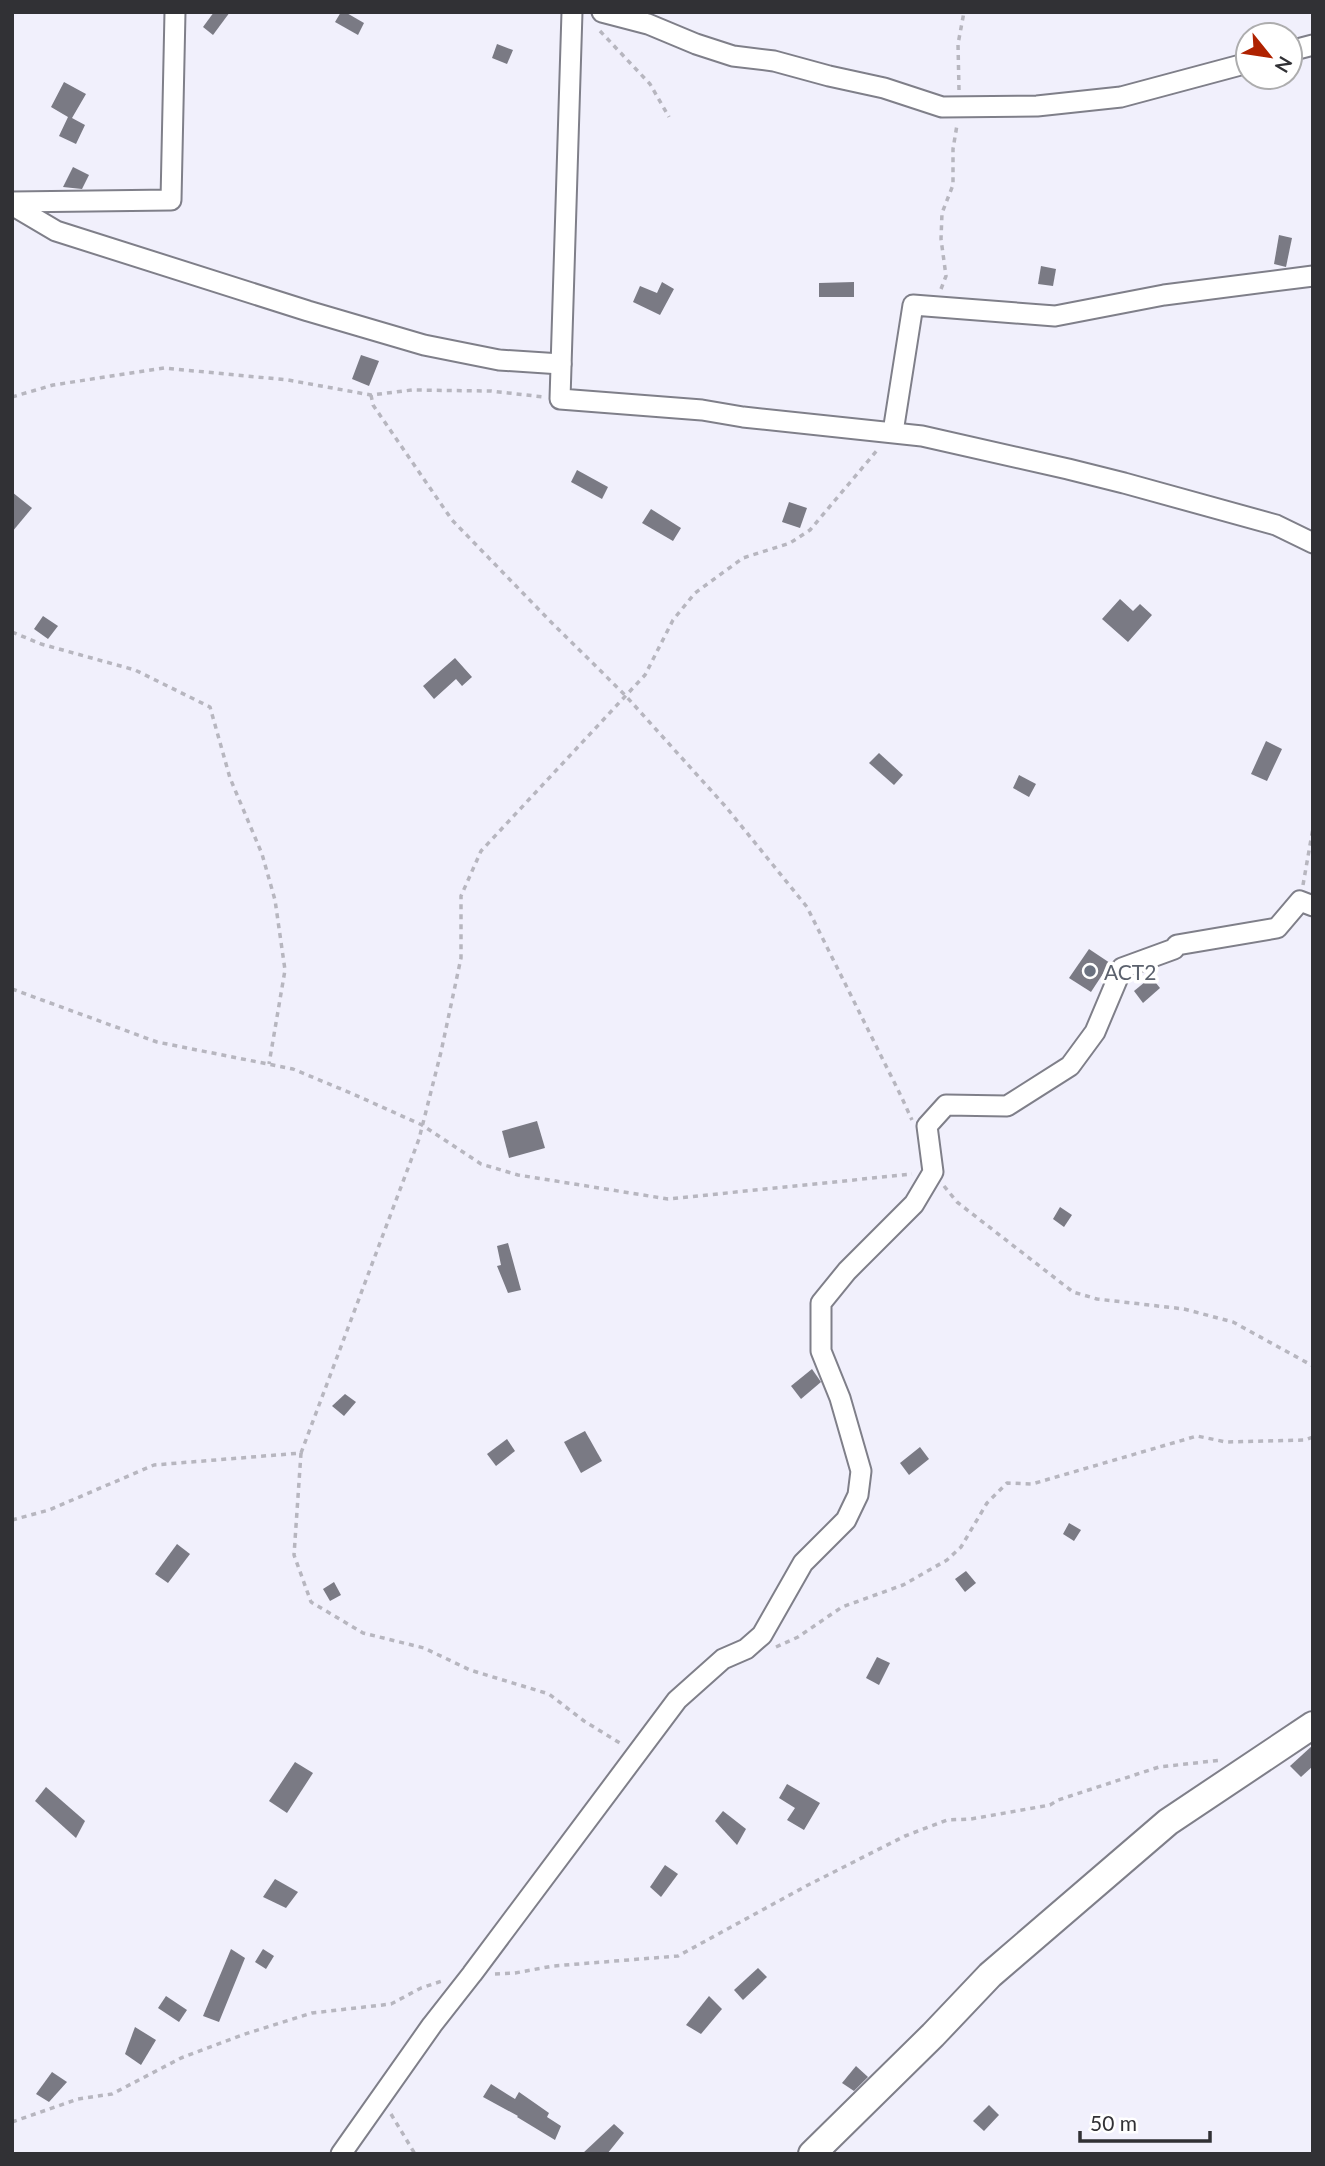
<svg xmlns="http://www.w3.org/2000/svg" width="1325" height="2166" font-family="Lato,sans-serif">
  <rect width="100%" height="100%" fill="#f1f0fc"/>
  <g fill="#7a7a84">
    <path d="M214 12H230L213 35 203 27Z"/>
    <path d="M341 12H345L364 23 358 35 335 22Z"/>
    <path d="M497 44 513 50 507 64 492 58Z"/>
    <path d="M64 82 86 94 72 118 85 125 76 144 59 136 68 117 51 107Z"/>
    <path d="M73 167 89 175 82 189 63 187Z"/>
    <path d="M1279 235 1292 238 1286 267 1274 264Z"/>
    <path d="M1041 266 1056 269 1053 286 1038 284Z"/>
    <path d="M662 282 674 289 660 315 633 302 640 286 657 293Z"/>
    <path d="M854 282V297H819V283Z"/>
    <path d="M361 355 379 361 369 386 352 379Z"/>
    <path d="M577 470 608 487 602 499 571 482Z"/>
    <path d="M12 492 32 508 12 532Z"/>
    <path d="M789 502 807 508 800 528 782 522Z"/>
    <path d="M651 509 681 528 673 541 642 523Z"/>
    <path d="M1120 599 1133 611 1140 604 1152 615 1128 642 1102 619Z"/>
    <path d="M43 616 58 626 48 639 34 629Z"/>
    <path d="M455 658 472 677 462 686 456 679 434 699 423 686Z"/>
    <path d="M1266 741 1282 749 1267 781 1251 774Z"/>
    <path d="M879 753 903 775 894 785 869 763Z"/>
    <path d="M1019 775 1036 784 1029 797 1013 788Z"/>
    <path d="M1089 949 1110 963 1091 992 1069 978Z"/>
    <path d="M1151 977 1160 988 1143 1003 1134 991Z"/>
    <path d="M537 1121 545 1148 509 1158 502 1131Z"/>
    <path d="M1060 1207 1072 1215 1064 1227 1053 1219Z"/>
    <path d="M508 1243 521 1290 508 1293 497 1266 501 1265 497 1246Z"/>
    <path d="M812 1369 821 1382 801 1399 791 1386Z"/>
    <path d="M345 1394 356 1402 344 1416 332 1406Z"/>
    <path d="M585 1431 602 1461 581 1473 564 1442Z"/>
    <path d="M507 1439 515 1451 496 1466 487 1454Z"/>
    <path d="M920 1447 929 1459 909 1475 900 1463Z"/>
    <path d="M1069 1523 1081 1530 1074 1541 1063 1534Z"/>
    <path d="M177 1544 190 1554 168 1583 155 1574Z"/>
    <path d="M966 1571 976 1583 965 1592 955 1579Z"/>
    <path d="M334 1582 341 1595 330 1601 323 1589Z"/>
    <path d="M877 1657 890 1663 879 1685 866 1678Z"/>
    <path d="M1313 1745V1766L1301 1777 1290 1766Z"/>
    <path d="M295 1762 313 1773 287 1813 269 1801Z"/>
    <path d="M787 1784 820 1803 804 1830 787 1820 795 1808 779 1798Z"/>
    <path d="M46 1787 85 1821 76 1838 35 1801Z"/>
    <path d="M723 1811 746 1829 737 1845 715 1821Z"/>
    <path d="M665 1865 678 1874 661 1897 650 1887Z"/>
    <path d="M275 1879 298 1892 286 1908 263 1897Z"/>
    <path d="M231 1949 245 1958 219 2022 203 2016Z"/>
    <path d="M263 1949 274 1956 266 1969 255 1962Z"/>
    <path d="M758 1968 767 1977 743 2000 734 1990Z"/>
    <path d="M166 1996 187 2010 179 2022 158 2008Z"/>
    <path d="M709 1996 722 2009 701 2034 686 2025Z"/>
    <path d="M135 2027 156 2040 141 2065 125 2054Z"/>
    <path d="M856 2066 868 2077 854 2091 842 2083Z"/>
    <path d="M52 2072 67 2082 49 2102 36 2094Z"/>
    <path d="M491 2084 515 2099 519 2092 549 2113 547 2117 561 2126 555 2140 517 2117 518 2116 483 2097Z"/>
    <path d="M989 2105 999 2115 984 2131 973 2121Z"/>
    <path d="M614 2124 624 2133 607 2154H582Z"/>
  </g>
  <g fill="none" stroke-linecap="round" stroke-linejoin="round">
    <g stroke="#7f7f89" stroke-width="23">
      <g id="minor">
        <path d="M572 12 560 399 702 410 743 417 922 436 1068 469 1124 483 1276 525 1313 543"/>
        <path d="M602 12 648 24 696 44 733 56 774 61 829 76 884 88 942 107 1037 106 1121 97 1248 63"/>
        <path d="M1290 51 1313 45"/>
        <path d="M12 202 171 200 175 12"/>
        <path d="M12 205 56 231 308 311 424 345 499 360 561 364"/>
        <path d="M893 432 913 305 1055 316 1164 295 1313 276"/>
        <path d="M341 2154 432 2025 472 1974 677 1700 723 1659 746 1649 762 1635 803 1563 846 1520 858 1495 861 1471 840 1398 821 1351V1303L847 1271 914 1204 933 1172 927 1126 946 1105 1007 1106 1070 1066 1095 1032 1122 968 1174 949 1177 945 1277 928 1300 901 1313 906"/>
      </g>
    </g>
    <g stroke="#7f7f89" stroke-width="30">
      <path id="secondary" d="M812 2154 933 2035 990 1975 1168 1822 1313 1725"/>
    </g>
    <g stroke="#b7b6bf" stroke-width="3.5" stroke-dasharray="5 5" stroke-linecap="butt">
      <path d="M600 31 650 84 669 117"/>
      <path d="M959 90 958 44 964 12"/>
      <path d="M941 289 946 276 941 239 942 213 953 185V149L957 125"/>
      <path d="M371 395 373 405 452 520 550 621 625 695 726 807 807 907 901 1096 912 1120"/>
      <path d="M12 397 53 385 164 368 288 380 371 395 412 390 491 391 544 397"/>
      <path d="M12 632 41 644 135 670 210 707 230 778 262 854 275 900 285 970 269 1064"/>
      <path d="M1303 885 1313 828"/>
      <path d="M12 989 157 1042 293 1069 353 1094 422 1125 481 1164 518 1175 668 1199 912 1174"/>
      <path d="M944 1186 957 1202 1073 1292 1097 1299 1184 1309 1233 1322 1313 1366"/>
      <path d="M301 1453 294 1555 311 1602 363 1633 424 1648 470 1670 549 1694 584 1721 623 1745"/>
      <path d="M12 1520 49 1510 154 1465 301 1453 419 1139 441 1052 461 958V896L481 851 645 675 673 620 695 593 743 558 790 543 810 530 879 448"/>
      <path d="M776 1647 798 1637 842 1607 903 1585 947 1560 961 1547 987 1503 1007 1483 1032 1484 1197 1436 1226 1442 1305 1440 1313 1437"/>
      <path d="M495 1974 515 1973 553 1966 678 1956 808 1885 905 1836 947 1820 971 1819 1050 1805 1058 1800 1159 1767 1222 1760"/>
      <path d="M391 2114 415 2154"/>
      <path d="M12 2122 78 2099 112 2094 181 2058 242 2035 312 2013 391 2004 421 1988 445 1980"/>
    </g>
    <use href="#minor" stroke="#fff" stroke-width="19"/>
    <use href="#secondary" stroke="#fff" stroke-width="26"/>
  </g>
  <circle fill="#6b7280" stroke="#fff" stroke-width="2.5" cx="1090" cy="971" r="7"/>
  <g text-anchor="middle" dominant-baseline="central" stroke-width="7" stroke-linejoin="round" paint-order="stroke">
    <g font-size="21" fill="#5b616d" stroke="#fff" text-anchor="start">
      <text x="1104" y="971">ACT2</text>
    </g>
  </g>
  <rect width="1325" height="2166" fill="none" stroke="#313135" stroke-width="28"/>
  <g transform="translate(1269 56) rotate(120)"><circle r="33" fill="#ffffff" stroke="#adadae" stroke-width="2"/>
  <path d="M0-5L12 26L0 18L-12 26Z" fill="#af2200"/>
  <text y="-10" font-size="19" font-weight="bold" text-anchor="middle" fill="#313135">N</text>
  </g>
  <path d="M1080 2131v10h130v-10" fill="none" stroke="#313135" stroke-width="3.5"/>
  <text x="1090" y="2131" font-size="21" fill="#313135" stroke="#ffffff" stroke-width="5" paint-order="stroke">50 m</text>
</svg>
